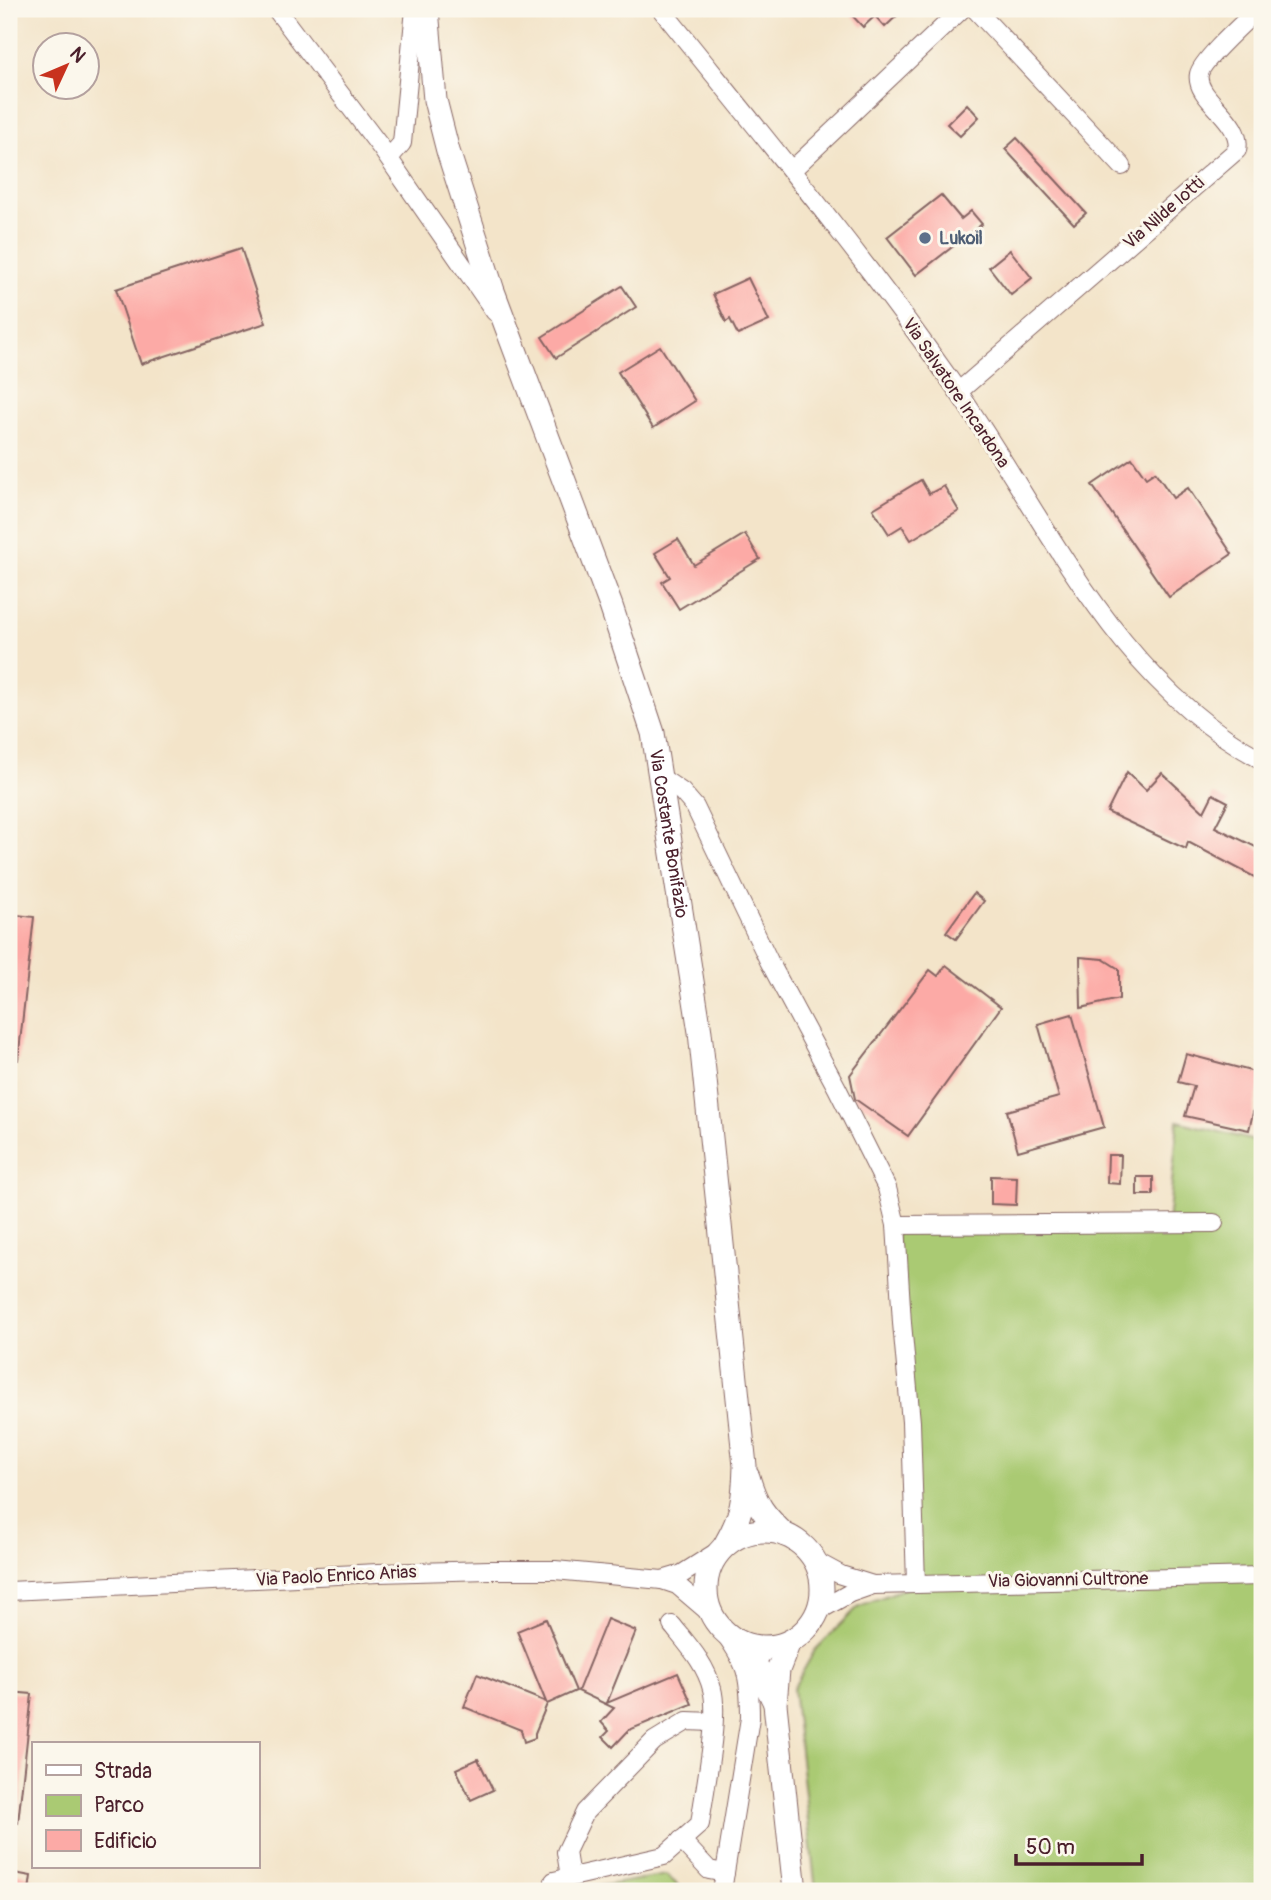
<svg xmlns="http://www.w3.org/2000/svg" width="1271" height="1900" font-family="Pangolin,sans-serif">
  <rect width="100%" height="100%" fill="#fbf7ec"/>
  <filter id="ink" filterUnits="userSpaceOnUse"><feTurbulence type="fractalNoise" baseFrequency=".0143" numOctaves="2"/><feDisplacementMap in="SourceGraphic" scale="14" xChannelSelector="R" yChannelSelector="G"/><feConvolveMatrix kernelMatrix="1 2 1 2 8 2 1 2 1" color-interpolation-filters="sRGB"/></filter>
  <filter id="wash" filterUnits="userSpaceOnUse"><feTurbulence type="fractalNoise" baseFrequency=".00686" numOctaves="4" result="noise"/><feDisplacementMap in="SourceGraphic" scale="28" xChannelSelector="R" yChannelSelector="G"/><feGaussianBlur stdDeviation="1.57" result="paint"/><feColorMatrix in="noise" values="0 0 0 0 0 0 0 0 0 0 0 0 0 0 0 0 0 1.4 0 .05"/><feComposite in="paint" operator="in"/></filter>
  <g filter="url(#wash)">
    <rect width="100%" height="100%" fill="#f3e4c9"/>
    <g fill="#aaca73" stroke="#7a744f" stroke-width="2">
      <path d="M1178 1121 1262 1143V1891H816L793 1689 815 1650 859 1606 916 1584 896 1225 1168 1223Z"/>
      <path d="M666 1875 685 1891H571Z"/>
    </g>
    <g id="blocks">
      <g fill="#fcaaa6">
        <path d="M846 9H904L885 27 875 16 863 27Z"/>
        <path d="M967 104 979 117 960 136 947 124Z"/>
        <path d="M1017 138 1086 213 1074 224 1005 149Z"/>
        <path d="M941 195 961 219 971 211 982 224 916 275 887 237Z"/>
        <path d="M241 248 266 323 141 364 116 289Z"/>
        <path d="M1010 250 1032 278 1011 295 989 267Z"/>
        <path d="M748 278 769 321 738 335 730 319 726 322 713 294Z"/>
        <path d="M622 286 636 307 556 358 542 337Z"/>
        <path d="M660 346 695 401 653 428 618 372Z"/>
        <path d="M1132 458 1146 478 1155 472 1173 498 1188 488 1232 554 1169 597 1092 485Z"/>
        <path d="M921 480 929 494 944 486 959 511 911 540 902 526 889 534 873 509Z"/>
        <path d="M745 534 760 559 679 609 662 582 670 577 655 553 678 539 694 565Z"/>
        <path d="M1127 772 1146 790 1162 773 1204 812 1213 794 1228 802 1215 827 1262 850V881L1188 842 1186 849 1107 812Z"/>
        <path d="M974 893 984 901 956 939 946 932Z"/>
        <path d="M9 914 34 917 18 1060H9Z"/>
        <path d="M1080 957 1103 959 1119 969V999L1081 1008Z"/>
        <path d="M946 965 1001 1007 908 1136 855 1099 850 1075 930 970 938 976Z"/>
        <path d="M1072 1014 1104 1127 1018 1151 1007 1111 1059 1097 1038 1024Z"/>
        <path d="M1186 1054 1262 1074 1249 1130 1185 1116 1194 1086 1178 1082Z"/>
        <path d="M1108 1155H1121L1120 1184 1107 1183Z"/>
        <path d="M991 1176 1017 1177 1016 1205 991 1204Z"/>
        <rect x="1137" y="1177" width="16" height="18"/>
        <path d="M546 1619 576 1691 547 1704 535 1733V1738L524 1742 521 1730 464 1707 477 1674 546 1702 517 1631Z"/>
        <path d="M607 1619 636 1631 607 1703 678 1673 692 1704 629 1730 613 1747 603 1737 609 1731 601 1722 614 1708 578 1691Z"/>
        <path d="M9 1692 32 1694 18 1823H9Z"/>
        <path d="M478 1759 493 1790 471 1800 456 1769Z"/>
        <path d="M9 1872 31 1876 29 1891H9Z"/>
      </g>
    </g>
  </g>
  <g filter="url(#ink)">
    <use href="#blocks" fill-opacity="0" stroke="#856462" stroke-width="2"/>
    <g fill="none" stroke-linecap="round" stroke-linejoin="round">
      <g stroke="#856462" stroke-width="20">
        <g id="minor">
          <path d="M276 9 382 149 495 312"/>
          <path d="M661 9C759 131 860 252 950 380 1045 514 1111 679 1262 760"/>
          <path d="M975 9 1122 166"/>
          <path d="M389 158 402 143 415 9"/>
          <path d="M792 170 962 9"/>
          <path d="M958 392 1237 150C1244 120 1194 99 1199 74 1202 60 1246 21 1258 9"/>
          <path d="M660 777 682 792 695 807 769 961 837 1088 887 1188 896 1225 902 1323 911 1422 916 1584"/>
          <path d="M896 1225 1214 1223"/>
          <path d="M815 1561 841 1575 873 1585 1262 1576"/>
          <path d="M662 1580 682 1574 720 1550"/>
          <path d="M9 1591 378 1573 489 1570H555L662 1580 677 1585 711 1614"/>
          <path d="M818 1611 850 1593 873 1585"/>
          <path d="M720 1627C747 1663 750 1674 750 1718L722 1891"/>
          <path d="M751 1675 755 1663 767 1648"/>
          <path d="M681 1840 709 1870 725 1873"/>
          <path d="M570 1877 566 1852 585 1812 654 1741 687 1721 713 1722"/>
          <path d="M554 1881 664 1856 700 1824C704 1792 720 1717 712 1689 706 1664 688 1645 672 1625"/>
        </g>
      </g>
      <g stroke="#856462" stroke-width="25">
        <g id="major">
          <path id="s1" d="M427 9 435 100 448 151 493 291 611 606 653 733 700 1032 745 1466C744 1499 742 1516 725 1545"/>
          <path d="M748 1477C756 1505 764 1515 785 1535"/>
          <circle cx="764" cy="1589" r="58"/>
          <path d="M734 1640 755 1663 774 1701"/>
          <path d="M789 1642 778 1670 775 1704 795 1891"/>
        </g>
      </g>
      <use href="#minor" stroke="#fff" stroke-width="18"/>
      <use href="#major" stroke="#fff" stroke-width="23"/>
    </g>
  </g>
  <circle fill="#5c6f8a" stroke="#fbf7ec" stroke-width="2.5" cx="925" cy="238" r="7"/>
  <g text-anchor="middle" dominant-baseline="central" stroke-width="6" stroke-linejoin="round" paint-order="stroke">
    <g font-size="18" fill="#4a1f2b" stroke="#fbf7ec">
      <text transform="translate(1164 213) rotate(-41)">Via Nilde Iotti</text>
      <text transform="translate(956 393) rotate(56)">Via Salvatore Incardona</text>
      <text stroke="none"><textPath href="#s1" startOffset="863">Via Costante Bonifazio</textPath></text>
      <text transform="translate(336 1576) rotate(-3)">Via Paolo Enrico Arias</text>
      <text transform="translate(1068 1580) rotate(-1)">Via Giovanni Cultrone</text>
    </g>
    <g font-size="18" font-weight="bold" fill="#4e5e75" stroke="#fbf7ec" text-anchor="start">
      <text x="939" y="238">Lukoil</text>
    </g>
  </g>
  <rect width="1271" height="1900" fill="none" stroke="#fbf7ec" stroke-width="35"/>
  <rect x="32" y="1742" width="228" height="126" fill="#fbf7ec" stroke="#b4a19f" stroke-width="2"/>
  <rect x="46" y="1765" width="35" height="10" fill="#ffffff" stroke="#b4a19f" stroke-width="2"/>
  <text x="94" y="1778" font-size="21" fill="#4a1f2b">Strada</text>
  <rect x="46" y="1795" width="35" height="21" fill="#aaca73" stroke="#b4a19f" stroke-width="2"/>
  <text x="94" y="1812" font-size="21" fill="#4a1f2b">Parco</text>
  <rect x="46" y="1830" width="35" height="21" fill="#fcaaa6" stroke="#b4a19f" stroke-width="2"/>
  <text x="94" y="1848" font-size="21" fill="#4a1f2b">Edificio</text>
  <g transform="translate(66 66) rotate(46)"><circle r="33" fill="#fbf7ec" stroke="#b4a19f" stroke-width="2"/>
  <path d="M0-5L12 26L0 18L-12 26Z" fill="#c8321e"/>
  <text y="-10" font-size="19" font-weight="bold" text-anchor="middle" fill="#4a1f2b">N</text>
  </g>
  <path d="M1016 1854v10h126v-10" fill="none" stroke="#4a1f2b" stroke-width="3.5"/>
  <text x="1026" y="1854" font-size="21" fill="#4a1f2b" stroke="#fbf7ec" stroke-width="5" paint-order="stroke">50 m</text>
</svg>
